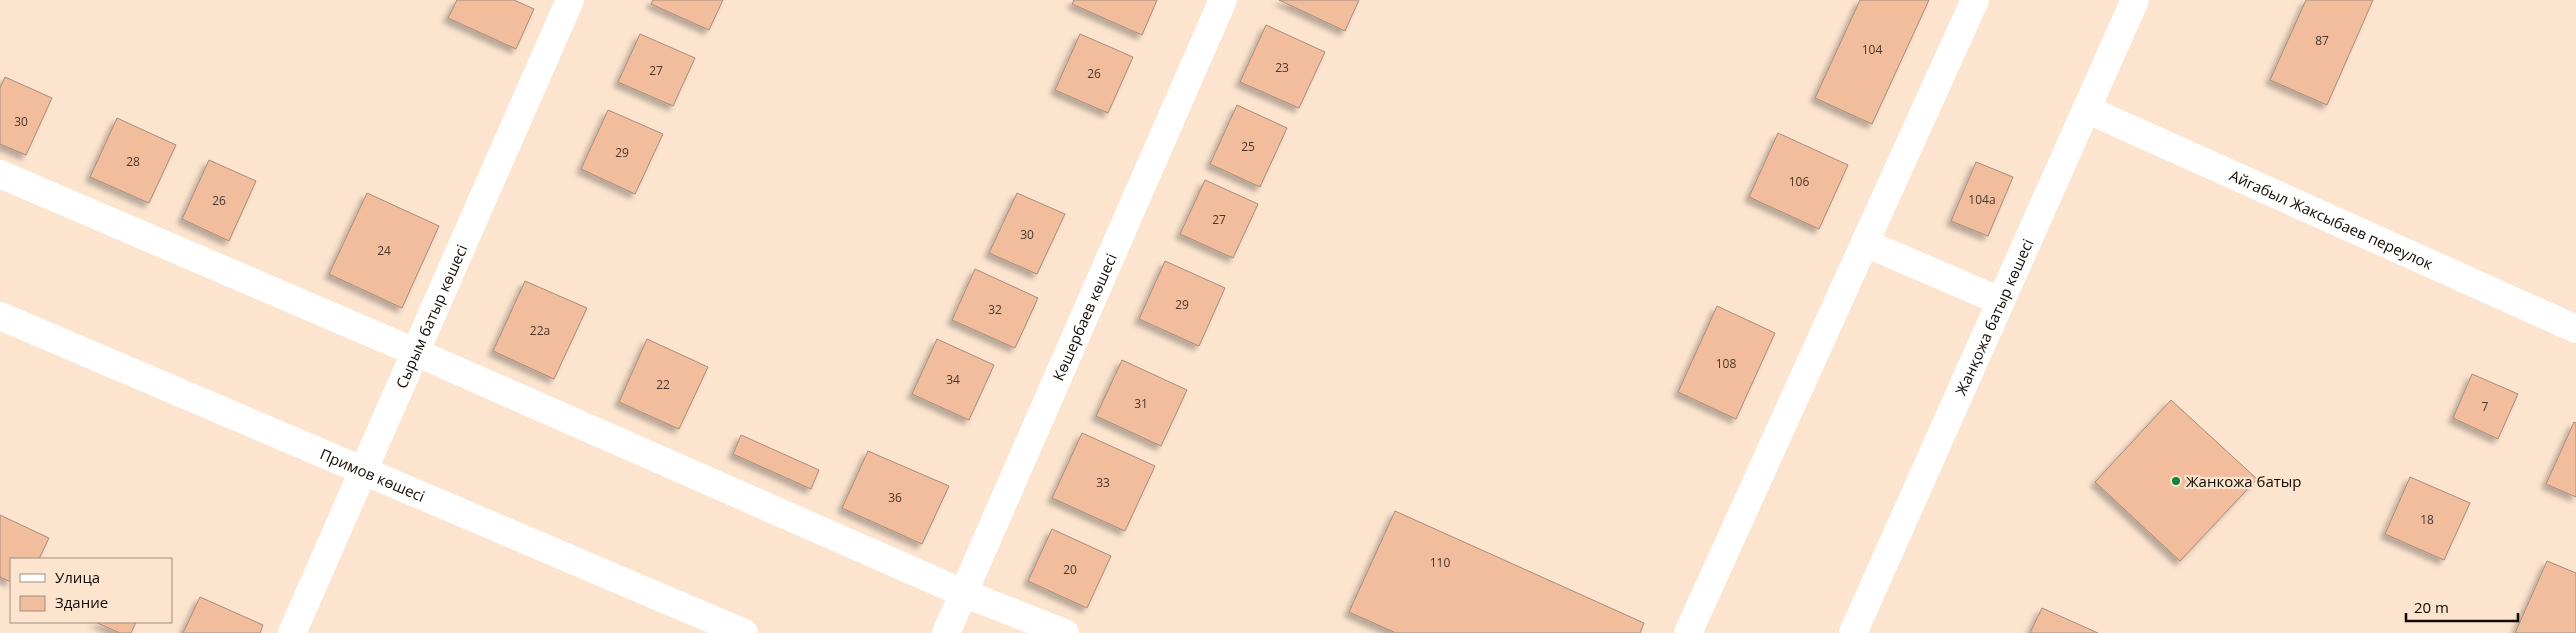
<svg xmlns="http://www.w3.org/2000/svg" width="2576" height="633" font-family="'Open Sans',sans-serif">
  <defs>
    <filter id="shadow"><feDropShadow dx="-4.5" dy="4.5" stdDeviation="2.5" flood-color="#0004"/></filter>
  </defs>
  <rect width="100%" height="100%" fill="#fce4cf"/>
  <g fill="#f1bd9d" stroke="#a68c7d" filter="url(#shadow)">
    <path d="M457 0H514L534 9 516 49 448 18Z"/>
    <path d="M653 0H723L709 30 651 4Z"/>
    <path d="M1074 0H1157L1142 35 1072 4Z"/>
    <path d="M1279 0H1359L1345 31Z"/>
    <path d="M1860 0H1929L1872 124 1815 98Z"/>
    <path d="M2306 0H2373L2327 105 2270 80Z"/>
    <path d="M1266 25 1325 52 1299 108 1240 82Z"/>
    <path d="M640 34 695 58 673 106 618 82Z"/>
    <path d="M1080 34 1133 57 1108 113 1055 90Z"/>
    <path d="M5 77 52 98 26 155 0 144V88Z"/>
    <path d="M1237 105 1287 128 1260 187 1210 164Z"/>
    <path d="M608 110 663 134 635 194 581 169Z"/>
    <path d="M117 118 176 145 149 203 90 177Z"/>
    <path d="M1778 133 1848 165 1819 229 1749 197Z"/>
    <path d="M209 160 256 181 229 241 182 219Z"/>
    <path d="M1976 162 2013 177 1988 236 1951 221Z"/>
    <path d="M1205 180 1258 204 1233 258 1180 234Z"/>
    <path d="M367 193 439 226 402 308 329 274Z"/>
    <path d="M1017 193 1065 214 1037 274 989 253Z"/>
    <path d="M1165 261 1225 288 1199 346 1139 319Z"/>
    <path d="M975 269 1038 298 1015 348 952 320Z"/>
    <path d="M525 281 587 308 554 379 493 351Z"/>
    <path d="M1717 306 1775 333 1736 419 1678 392Z"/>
    <path d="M647 339 708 367 679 429 619 402Z"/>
    <path d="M937 339 994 365 969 420 912 394Z"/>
    <path d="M1122 360 1187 390 1161 446 1096 416Z"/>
    <path d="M2472 374 2518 394 2498 439 2453 418Z"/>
    <path d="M2171 400 2257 479 2180 561 2095 482Z"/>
    <path d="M2574 422 2576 423V497L2546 484Z"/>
    <path d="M1082 433 1155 466 1125 531 1052 498Z"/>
    <path d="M741 435 819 470 811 489 733 454Z"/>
    <path d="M868 451 949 486 922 544 842 508Z"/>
    <path d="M2410 477 2470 503 2444 560 2385 534Z"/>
    <path d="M1395 511 1644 623 1640 633H1396L1349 612Z"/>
    <path d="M0 515 49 538 39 559H11V582L0 577Z"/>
    <path d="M1052 529 1111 556 1087 608 1028 581Z"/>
    <path d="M2547 561 2576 573V633H2515Z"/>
    <path d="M200 597 263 625 260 633H183Z"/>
    <path d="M2042 608 2098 633H2030Z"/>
    <path d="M95 622H136L131 633H120Z"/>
  </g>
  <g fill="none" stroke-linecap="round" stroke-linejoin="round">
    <g stroke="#fff" stroke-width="28">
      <path id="s1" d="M2086 109 2576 329"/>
      <path d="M0 174 415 352 963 593 1065 633"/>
      <path d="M1865 243 2000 301"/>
      <path id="s2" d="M0 316 744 633"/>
      <path id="s3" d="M292 633 570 0"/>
      <path id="s4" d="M946 633 1223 0"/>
      <path d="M1688 633 1975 0"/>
      <path id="s5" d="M1853 633 2135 0"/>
    </g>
  </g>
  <circle fill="#11853e" stroke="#fce4cf" stroke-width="2" cx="2176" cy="481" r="5"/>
  <g text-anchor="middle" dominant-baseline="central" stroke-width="4.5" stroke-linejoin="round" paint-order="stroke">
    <g font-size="12" fill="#4a372b">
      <text x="2322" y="40">87</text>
      <text x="1872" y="49">104</text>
      <text x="1282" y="67">23</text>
      <text x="656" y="70">27</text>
      <text x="1094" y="73">26</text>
      <text x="21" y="121">30</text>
      <text x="1248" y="146">25</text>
      <text x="622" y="152">29</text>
      <text x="133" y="161">28</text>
      <text x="1799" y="181">106</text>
      <text x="1982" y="199">104а</text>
      <text x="219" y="200">26</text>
      <text x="1219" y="219">27</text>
      <text x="1027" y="234">30</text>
      <text x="384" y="250">24</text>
      <text x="1182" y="304">29</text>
      <text x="995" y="309">32</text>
      <text x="540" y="330">22а</text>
      <text x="1726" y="363">108</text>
      <text x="953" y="379">34</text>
      <text x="663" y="384">22</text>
      <text x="1141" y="403">31</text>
      <text x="2485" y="406">7</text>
      <text x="1103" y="482">33</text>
      <text x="895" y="497">36</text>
      <text x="2427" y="519">18</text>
      <text x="1440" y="562">110</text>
      <text x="1070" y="569">20</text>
    </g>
    <g font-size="15" fill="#120a05" stroke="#fce4cf">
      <text stroke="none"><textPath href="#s1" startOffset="269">Айгабыл Жаксыбаев переулок</textPath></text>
      <text stroke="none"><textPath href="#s3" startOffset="346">Сырым батыр көшесі</textPath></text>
      <text stroke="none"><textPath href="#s5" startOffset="346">Жанқожа батыр көшесі</textPath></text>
      <text stroke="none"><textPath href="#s4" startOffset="345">Көшербаев көшесі</textPath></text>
      <text stroke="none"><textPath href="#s2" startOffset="405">Примов көшесі</textPath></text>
    </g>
    <g font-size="15" fill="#120a05" stroke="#fce4cf" text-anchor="start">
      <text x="2186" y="481">Жанкожа батыр</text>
    </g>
  </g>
  <rect x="10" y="558" width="162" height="65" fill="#fce4cf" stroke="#9e8d7e"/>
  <rect x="20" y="574" width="25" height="8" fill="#ffffff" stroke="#9e8d7e"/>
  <text x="55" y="583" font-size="15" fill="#120a05">Улица</text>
  <rect x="20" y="596" width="25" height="15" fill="#f1bd9d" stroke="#9e8d7e"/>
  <text x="55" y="608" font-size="15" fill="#120a05">Здание</text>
  <path d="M2406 613v8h112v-8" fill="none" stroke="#120a05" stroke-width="2.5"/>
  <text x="2414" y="613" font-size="15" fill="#120a05" stroke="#fce4cf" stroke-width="4" paint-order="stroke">20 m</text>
</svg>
